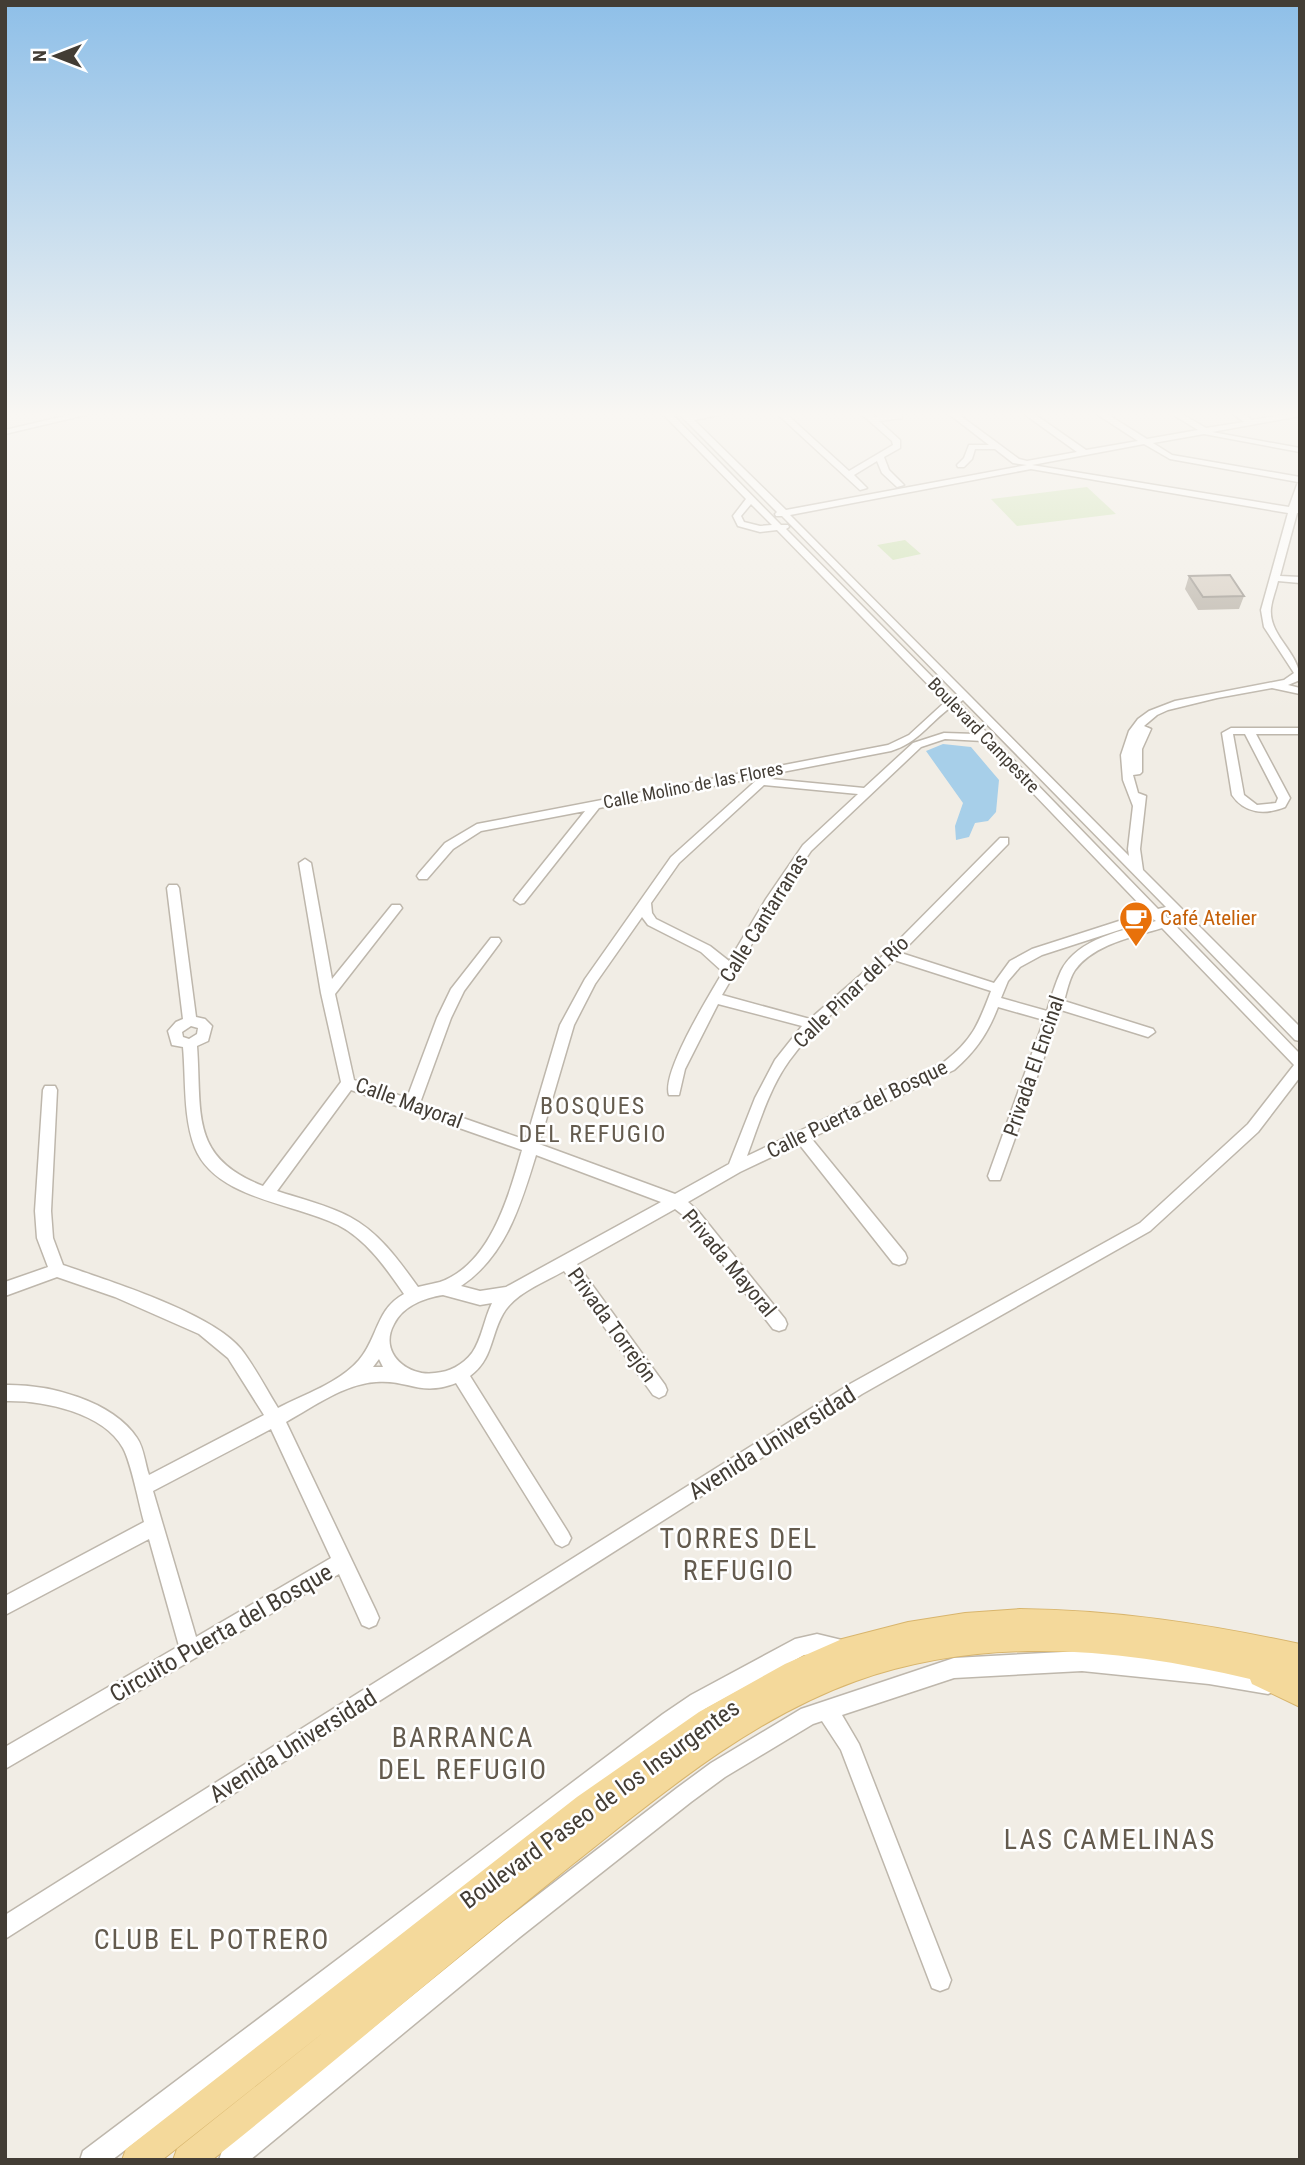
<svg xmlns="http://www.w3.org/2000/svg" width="1305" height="2165" font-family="'Roboto Condensed',sans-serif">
  <rect width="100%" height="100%" fill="#f1ede5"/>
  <g fill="#cde2b2">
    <path d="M1087 487 1116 514 1017 526 991 499Z"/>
    <path d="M905 540 921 554 893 560 877 545Z"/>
  </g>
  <path fill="#a7cfe9" d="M943 744 971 747 999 780 996 812 988 821 975 823 969 837 956 840 955 826 963 803 926 751Z"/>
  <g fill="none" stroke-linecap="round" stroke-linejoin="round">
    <g stroke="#beb7ac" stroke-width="3">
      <g id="minor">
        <path d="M86 411H102L5 434V430Z"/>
        <path d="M660 411H669L781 525H788L789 527 786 529 953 698 960 697 782 516H776L775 514 777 512 676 411H685L690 416 719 411H739L694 420 786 510 1027 465 1013 463 995 449H975L972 459 964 467H958L957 465 964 458 969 445H989L945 411H954L1019 459 1027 461 1077 452 1020 411H1030L1086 450 1138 441 1092 411H1102L1147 439 1198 430 1167 411H1177L1206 428 1244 422 1229 411H1239L1252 420 1300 412V416L1212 432 1300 448V452L1204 434 1153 443 1172 455 1300 477 1298 507 1300 513H1297L1280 576 1300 577V583L1278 581C1276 590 1272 599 1271 608 1268 636 1300 652 1300 680L1288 685 1300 688V694L1272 688 1217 698 1168 710 1157 715 1144 726 1151 729 1142 749V772L1140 774 1133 775 1138 793 1146 796 1140 849 1143 870 1300 1027V1041L1295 1040 1170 911 1165 915 1300 1054V1077L1258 1132 1150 1231 862 1394 5 1939V1915L850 1384 1140 1223 1248 1124 1294 1065 1162 928C1133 937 1094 944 1075 970 1069 979 1067 991 1064 1001L1153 1029 1155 1032 1148 1037 1061 1010 1000 1180H990L988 1176 1044 1020 998 1007C988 1033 976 1051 954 1070L811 1138 905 1253 907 1258 905 1263 899 1265 893 1263 799 1144 740 1172 688 1202 698 1211 785 1319 787 1324 785 1329 779 1331 773 1329 688 1219 675 1209 577 1264 665 1385 667 1390 665 1395 659 1398 653 1395 564 1271C543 1283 515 1293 503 1314 490 1337 493 1359 470 1376L568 1532 571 1538 568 1544 562 1547 556 1544 456 1383C420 1397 408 1379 376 1382 344 1384 313 1407 286 1422L376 1611 379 1618 376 1625 369 1628 362 1625 339 1574 5 1769V1747L179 1646 149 1539 5 1615V1596L144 1522C139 1504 131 1462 123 1448 103 1412 42 1400 5 1401V1385C48 1384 112 1400 137 1438 144 1448 145 1464 149 1475L264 1415 228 1358 199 1334 115 1297 57 1277 5 1296V1282L48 1267 37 1238 35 1211 43 1090 45 1086H55L57 1090 51 1211 53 1238 63 1265C109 1281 212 1313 241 1349 255 1367 266 1389 278 1408 305 1394 339 1383 359 1360 378 1338 376 1309 404 1294 386 1268 367 1240 338 1225 294 1203 216 1199 195 1148 183 1117 186 1080 183 1047L172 1045 168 1031 176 1022 183 1019 167 888 169 885H177L179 888 196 1017 205 1019 212 1026 208 1041 197 1046C202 1114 189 1157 263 1186L341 1082 321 993 299 863 305 859 311 863 332 979 392 905H400L402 908 335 994 354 1080 407 1098 437 1018 451 989 491 938H499L501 941 499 944 464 991 451 1018 420 1103 526 1140 560 1025 585 979 671 857 760 777 599 808 524 903 520 904 514 900 516 897 585 811 481 831 453 849 427 879H419L417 876 419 873 445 843 477 824 888 745 909 735 945 702 777 530 760 532 738 526 733 516 746 499ZM1144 444 1170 459 1298 482 1289 507 1032 465ZM1031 469 1288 513 1261 610 1264 627 1294 673 1284 680 1175 701 1149 711 1138 719 1129 731 1121 755 1123 780 1133 806 1128 849 1129 856 790 515ZM751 504 772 525 760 526 744 522 741 516ZM963 700 1166 907 1158 909 993 739V736L989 735 959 703ZM951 707 976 734 944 733 913 743 864 788 771 779 777 773 891 751C918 743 929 723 951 707ZM945 739 983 741 1147 912 1032 949 1010 961 994 983 901 953 1008 844V838H1000L887 952 810 1019 722 995 775 904 811 851 921 747ZM764 785 858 794 803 845 766 899 729 961 710 946 656 919 652 913 651 903 679 863ZM642 917 648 925 701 952 723 972C710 994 661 1073 669 1095H679L685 1069 718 1004 802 1026 775 1060 755 1098 729 1164 675 1194 539 1144 574 1025 595 984ZM1153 919 1156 921C1125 930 1077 938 1061 971 1055 984 1051 998 1047 1011L1001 998 1008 981 1020 967 1042 955ZM894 960 991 991C978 1025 973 1039 944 1062L747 1156C759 1124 769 1089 789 1061 817 1022 857 992 894 960ZM191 1026 198 1028 197 1034 189 1039 183 1037 182 1032ZM351 1090 522 1150C509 1195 491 1264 440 1282 433 1284 425 1285 418 1287 399 1261 380 1233 350 1217 327 1205 301 1199 277 1191ZM536 1155 661 1202 506 1287 480 1291 461 1286C506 1256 521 1204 536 1155ZM443 1295 480 1305 492 1303C484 1319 482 1339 472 1353 463 1365 449 1372 435 1373 408 1377 378 1353 394 1324 403 1306 424 1298 443 1295ZM379 1359 383 1367H373ZM271 1429 331 1558 196 1637 153 1491Z"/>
        <path d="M774 411H783L849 471 893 445 892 441 858 411H867L874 417 901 411 902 418 879 421 900 440V448L884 457 889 470 904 485 897 487 882 473 877 461 854 475 867 488 860 490Z"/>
        <path d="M1231 728H1300V734H1256L1290 798 1285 807C1265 815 1245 814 1232 795L1222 733ZM1233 734H1245L1278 798 1276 803 1257 805 1244 795Z"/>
        <path d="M817 1634 850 1642 853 1649 850 1656C837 1661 819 1653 804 1655L705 1709 112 2160H80L83 2151 663 1714 691 1695 795 1639Z"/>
        <path d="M1082 1651 1209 1664 1268 1674 1275 1677 1278 1684 1275 1691 1268 1694 1209 1684 1082 1671 954 1678 842 1715 859 1744 951 1980 948 1988 940 1991 932 1988 841 1750 822 1721 813 1724 725 1777 691 1802 520 1937 250 2160H219L222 2151 504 1921 677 1788 711 1763 801 1709 954 1658Z"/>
      </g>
    </g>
    <g stroke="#d8b56d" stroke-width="2">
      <path id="major" d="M1020 1609C1116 1610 1207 1624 1300 1644V1707L1252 1684 1250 1679C1120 1648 985 1635 856 1681 750 1719 660 1795 573 1864 452 1961 334 2063 212 2160H173L177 2149 329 2028 162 2160H122L126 2149 577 1797 699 1712 785 1664 842 1639 908 1622 965 1613Z"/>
    </g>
    <use href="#minor" fill="#fff" fill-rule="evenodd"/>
    <use href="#major" fill="#f4d99b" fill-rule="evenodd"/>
  </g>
  <path fill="#b6afa4" d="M1189 576 1244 596 1239 609 1198 610 1185 589Z"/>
  <path fill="#d4cbbf" stroke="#948e86" stroke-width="2" d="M1230 575 1244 596 1203 597 1189 576Z"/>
  <linearGradient id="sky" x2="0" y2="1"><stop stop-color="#8ebfe8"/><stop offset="0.58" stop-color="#f9f7f3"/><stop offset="1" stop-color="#f9f7f3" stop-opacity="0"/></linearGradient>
  <rect width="1305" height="714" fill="url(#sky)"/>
  <defs>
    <g id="cafe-pin" transform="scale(1.75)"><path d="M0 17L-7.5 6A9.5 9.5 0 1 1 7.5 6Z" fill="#e8710a" stroke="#fff"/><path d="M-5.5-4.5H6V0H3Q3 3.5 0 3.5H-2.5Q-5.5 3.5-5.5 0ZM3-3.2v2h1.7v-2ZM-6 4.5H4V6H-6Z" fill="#fff"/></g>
  </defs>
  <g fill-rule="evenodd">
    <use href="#cafe-pin" x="1136" y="918"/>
  </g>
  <g text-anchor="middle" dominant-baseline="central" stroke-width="5" stroke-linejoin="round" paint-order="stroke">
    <g font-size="18" fill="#433d35" stroke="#fff">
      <text transform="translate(984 735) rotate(46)">Boulevard Campestre</text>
      <text transform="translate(693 785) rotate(-11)">Calle Molino de las Flores</text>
    </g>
    <g font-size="21" fill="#433d35" stroke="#fff">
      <text transform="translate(764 918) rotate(-58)">Calle Cantarranas</text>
      <text transform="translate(851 992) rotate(-44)">Calle Pinar del Río</text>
      <text transform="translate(1034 1066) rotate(-71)">Privada El Encinal</text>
      <text transform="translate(409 1103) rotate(20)">Calle Mayoral</text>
      <text transform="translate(857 1109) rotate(-26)">Calle Puerta del Bosque</text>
      <text transform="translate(729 1263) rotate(50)">Privada Mayoral</text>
      <text transform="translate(612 1325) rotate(54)">Privada Torrejón</text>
    </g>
    <g font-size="21" fill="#c56008" stroke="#fff" text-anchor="start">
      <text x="1160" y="918">Café Atelier</text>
    </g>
    <g font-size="24" letter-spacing="2" fill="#645b4e" stroke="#fff">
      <text x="593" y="1106">BOSQUES<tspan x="593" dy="28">DEL REFUGIO</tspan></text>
    </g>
    <g font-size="24" fill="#433d35" stroke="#fff">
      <text transform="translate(772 1443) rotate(-32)">Avenida Universidad</text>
      <text transform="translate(221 1633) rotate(-30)">Circuito Puerta del Bosque</text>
      <text transform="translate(293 1746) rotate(-32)">Avenida Universidad</text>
      <text transform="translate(600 1804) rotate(-36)">Boulevard Paseo de los Insurgentes</text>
    </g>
    <g font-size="28" letter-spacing="2" fill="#645b4e" stroke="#fff">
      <text x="739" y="1538">TORRES DEL<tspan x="739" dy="32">REFUGIO</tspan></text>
      <text x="463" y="1737">BARRANCA<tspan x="463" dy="32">DEL REFUGIO</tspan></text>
      <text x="1110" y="1839">LAS CAMELINAS</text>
      <text x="212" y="1939">CLUB EL POTRERO</text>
    </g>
  </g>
  <rect width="1305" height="2165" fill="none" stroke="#433d35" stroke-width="14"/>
  <g transform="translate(56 56) rotate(270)" stroke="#ffffff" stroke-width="5" paint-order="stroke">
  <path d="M0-5L12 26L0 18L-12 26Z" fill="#433d35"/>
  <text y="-10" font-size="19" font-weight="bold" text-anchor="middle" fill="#433d35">N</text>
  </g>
</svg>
